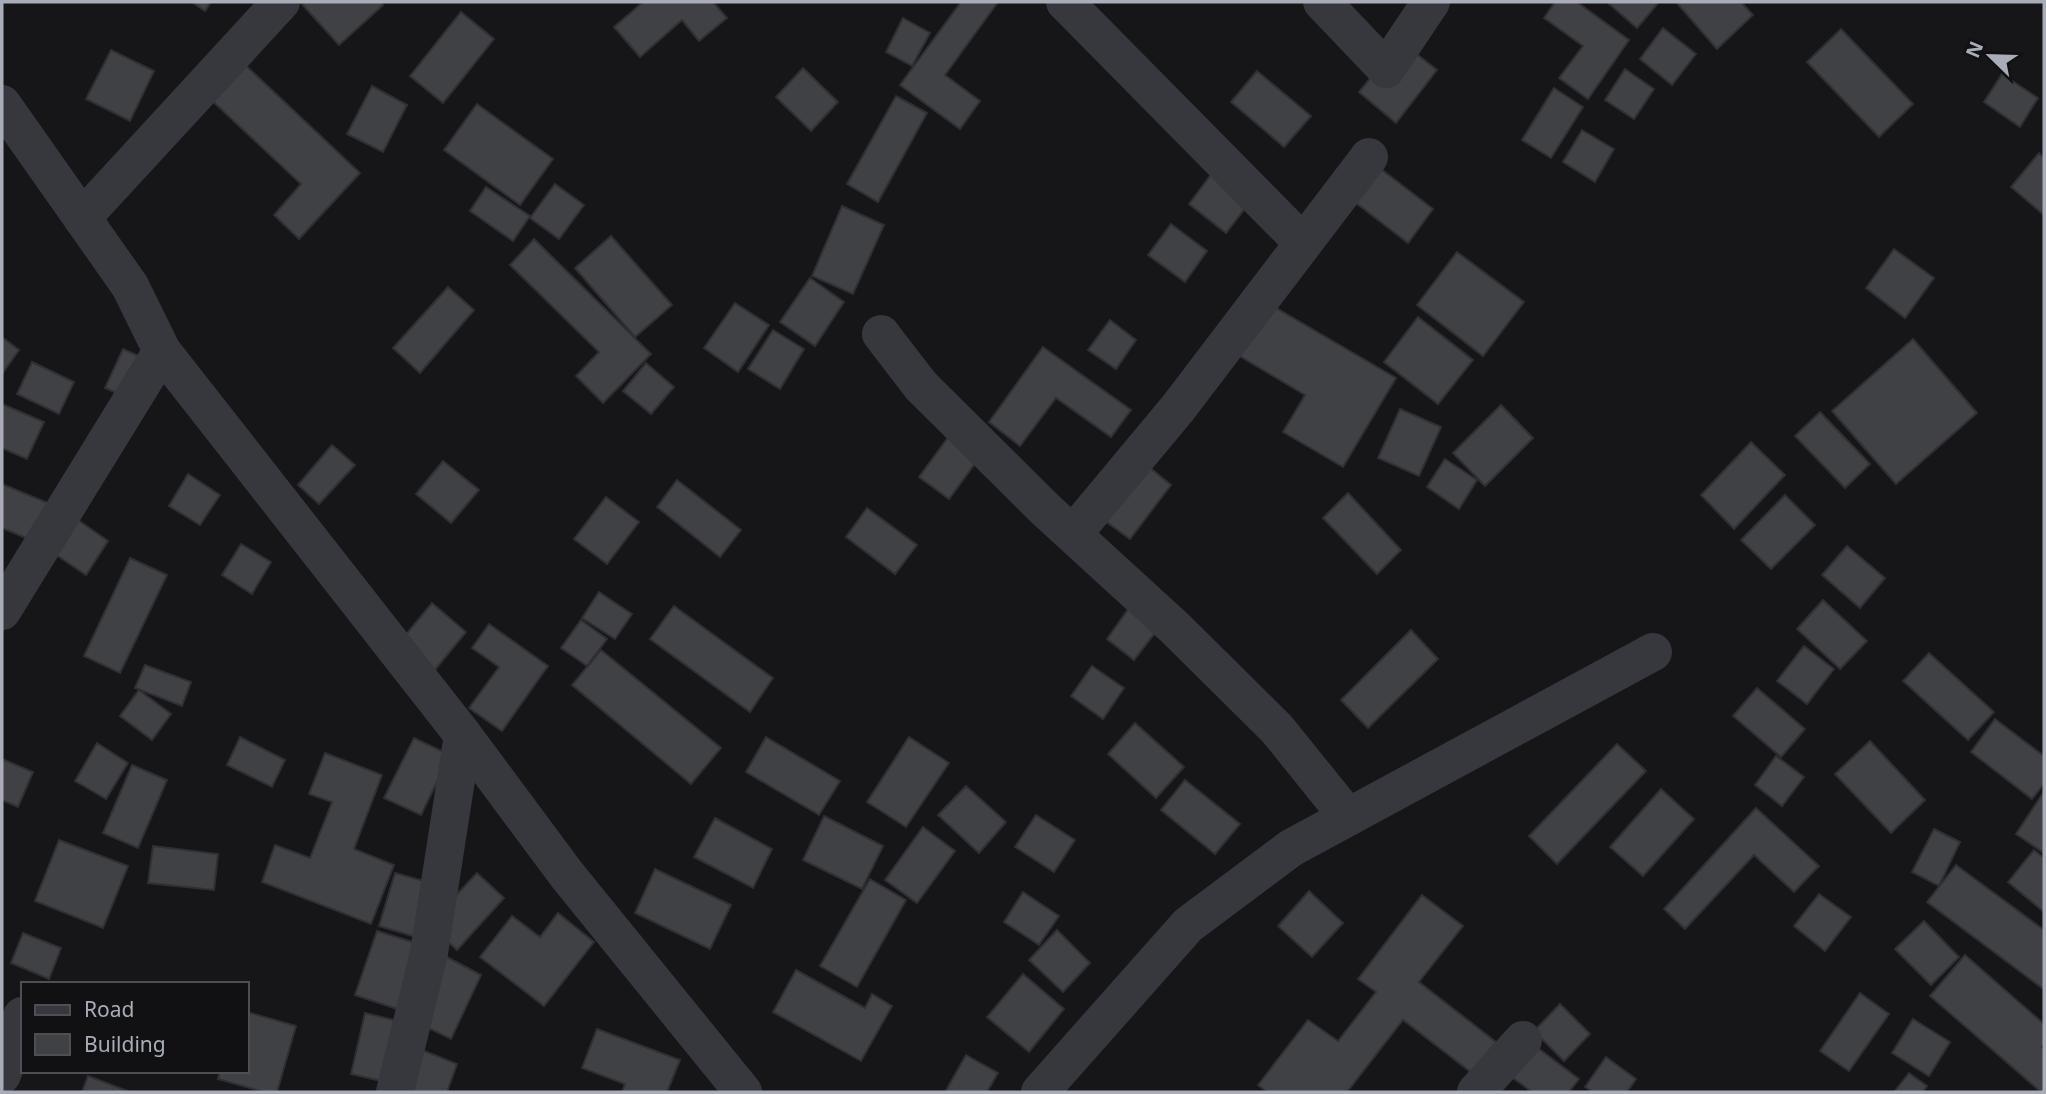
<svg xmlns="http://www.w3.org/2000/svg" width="2046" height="1094" font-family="'Noto Sans',sans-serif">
  <rect width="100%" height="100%" fill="#161618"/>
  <g fill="#404145" stroke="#303034" stroke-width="2">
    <path d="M192 2H211L205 11Z"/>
    <path d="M300 2H381L383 5 339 45Z"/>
    <path d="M643 2H713L727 18 699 41 682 20 640 57 614 27Z"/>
    <path d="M961 2H998L945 75 980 101 960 129 900 85Z"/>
    <path d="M1555 2H1577L1629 40 1588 99 1559 78 1583 46 1544 18Z"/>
    <path d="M1607 2H1659L1637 28Z"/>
    <path d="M1676 2H1741L1753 15 1717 49Z"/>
    <path d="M461 12 494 39 443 103 410 76Z"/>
    <path d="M903 18 930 33 912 66 886 52Z"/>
    <path d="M1663 28 1696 54 1672 85 1640 59Z"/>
    <path d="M1841 29 1913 104 1879 137 1807 62Z"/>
    <path d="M1400 41 1437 70 1396 123 1359 92Z"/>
    <path d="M111 50 154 71 130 121 86 99Z"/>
    <path d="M240 60 360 173 299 239 274 215 301 184 207 96Z"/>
    <path d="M803 68 838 102 811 131 776 97Z"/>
    <path d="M1625 69 1654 89 1634 119 1605 100Z"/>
    <path d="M1257 71 1311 116 1284 147 1231 102Z"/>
    <path d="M2002 74 2038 98 2020 127 1984 102Z"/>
    <path d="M372 86 407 105 383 152 347 134Z"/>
    <path d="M1554 88 1583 107 1551 158 1522 140Z"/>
    <path d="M896 96 927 113 878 202 847 184Z"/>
    <path d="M477 104 553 159 520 205 444 150Z"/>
    <path d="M1582 130 1614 149 1595 182 1563 162Z"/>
    <path d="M1228 152 1266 181 1226 233 1189 204Z"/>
    <path d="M2039 153 2044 158V215L2011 187Z"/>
    <path d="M1377 166 1433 209 1408 243 1351 199Z"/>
    <path d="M555 184 584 205 559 239 530 218Z"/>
    <path d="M486 187 530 216 513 241 470 211Z"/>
    <path d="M842 206 884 225 853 294 812 276Z"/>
    <path d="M1171 224 1207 251 1185 282 1148 255Z"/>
    <path d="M611 236 672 305 635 337 575 268Z"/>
    <path d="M534 239 651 354 603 403 576 376 599 352 510 265Z"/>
    <path d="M1894 249 1934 278 1905 318 1866 288Z"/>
    <path d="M1457 252 1524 302 1483 356 1417 305Z"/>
    <path d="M810 278 844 302 815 346 780 322Z"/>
    <path d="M448 287 474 310 420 373 393 348Z"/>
    <path d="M1266 302 1396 378 1343 467 1283 432 1305 395 1236 354Z"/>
    <path d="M735 303 769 325 738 372 704 348Z"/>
    <path d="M1418 317 1473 360 1438 404 1384 362Z"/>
    <path d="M1110 320 1136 340 1116 369 1088 350Z"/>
    <path d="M773 330 804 349 780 389 748 369Z"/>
    <path d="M2 337 19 350 2 374Z"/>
    <path d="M1913 339 1977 413 1896 484 1832 411Z"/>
    <path d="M1043 347 1131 410 1111 437 1056 398 1020 446 989 422Z"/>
    <path d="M123 349 150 361 133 400 105 388Z"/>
    <path d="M32 362 74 382 59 414 17 394Z"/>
    <path d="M646 363 674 387 651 414 623 391Z"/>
    <path d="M2 404 44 422 27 459 2 448Z"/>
    <path d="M1501 405 1533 438 1485 486 1453 453Z"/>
    <path d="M1400 409 1441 427 1419 476 1378 458Z"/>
    <path d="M1820 412 1870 464 1845 488 1795 436Z"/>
    <path d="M955 428 985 450 949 499 919 477Z"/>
    <path d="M1751 442 1785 475 1734 529 1701 495Z"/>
    <path d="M332 445 355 465 319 504 298 485Z"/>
    <path d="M1445 459 1477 480 1459 509 1427 487Z"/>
    <path d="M443 461 479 490 451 523 416 494Z"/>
    <path d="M1143 462 1171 485 1130 539 1101 518Z"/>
    <path d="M188 474 220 495 200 525 169 506Z"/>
    <path d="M677 480 741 530 720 557 657 507Z"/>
    <path d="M2 484 48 503 33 541 2 528Z"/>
    <path d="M1348 493 1401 550 1377 574 1323 518Z"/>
    <path d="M1785 495 1815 525 1771 569 1741 540Z"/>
    <path d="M606 497 639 522 607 564 574 539Z"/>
    <path d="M867 508 917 545 895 574 846 537Z"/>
    <path d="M78 520 108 541 86 575 55 554Z"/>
    <path d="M241 544 271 562 252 594 222 575Z"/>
    <path d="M1847 546 1885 578 1860 608 1822 575Z"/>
    <path d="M130 558 167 575 120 673 84 656Z"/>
    <path d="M599 592 632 614 615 639 582 618Z"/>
    <path d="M1823 600 1867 641 1840 669 1797 629Z"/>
    <path d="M432 603 466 632 429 677 394 649Z"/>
    <path d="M674 606 773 678 750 712 650 639Z"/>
    <path d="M1129 608 1158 629 1134 660 1107 639Z"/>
    <path d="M581 620 607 639 587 666 561 648Z"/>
    <path d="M489 624 548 666 502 731 469 708 499 667 472 648Z"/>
    <path d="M1411 630 1438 659 1368 728 1341 700Z"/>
    <path d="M1804 646 1834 669 1807 704 1777 681Z"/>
    <path d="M601 650 721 748 691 784 572 685Z"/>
    <path d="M1929 653 1994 712 1968 740 1903 681Z"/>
    <path d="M145 665 191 682 182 706 135 688Z"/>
    <path d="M1092 666 1124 688 1103 719 1071 696Z"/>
    <path d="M1757 688 1805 729 1781 757 1733 716Z"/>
    <path d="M139 690 171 714 152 740 120 716Z"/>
    <path d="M1995 719 2044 756V784L2032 799 1971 752Z"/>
    <path d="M1135 723 1184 767 1156 798 1108 754Z"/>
    <path d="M240 737 285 760 272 787 227 765Z"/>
    <path d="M766 737 840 781 819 815 746 772Z"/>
    <path d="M909 737 949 763 906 827 867 802Z"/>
    <path d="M414 738 450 755 421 815 384 798Z"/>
    <path d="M1870 741 1925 800 1891 833 1835 774Z"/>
    <path d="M97 743 128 763 106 799 75 781Z"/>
    <path d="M1617 744 1646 771 1557 864 1529 836Z"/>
    <path d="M325 753 382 775 354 849 394 865 371 924 262 882 275 845 310 858 332 802 309 794Z"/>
    <path d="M1776 756 1804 777 1782 806 1755 785Z"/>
    <path d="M2 759 33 772 18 807 2 800Z"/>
    <path d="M132 765 167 780 138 848 103 833Z"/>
    <path d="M1185 780 1240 824 1215 854 1161 810Z"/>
    <path d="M966 786 1006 822 979 853 938 815Z"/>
    <path d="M1661 789 1694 819 1643 876 1610 847Z"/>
    <path d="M2043 793 2044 794V853L2016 834Z"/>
    <path d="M1756 808 1819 866 1794 892 1754 855 1685 929 1664 909Z"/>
    <path d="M1036 815 1075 840 1054 872 1015 847Z"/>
    <path d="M824 816 883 846 862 889 803 860Z"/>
    <path d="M715 818 772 849 753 888 694 857Z"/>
    <path d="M923 827 955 851 917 903 885 880Z"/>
    <path d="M1934 829 1960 842 1939 886 1912 872Z"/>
    <path d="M59 840 128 866 103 928 35 901Z"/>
    <path d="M153 846 218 854 214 890 148 883Z"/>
    <path d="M2034 850 2044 858V912L2008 882Z"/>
    <path d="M1956 865 2044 930V985L2042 988 1927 902Z"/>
    <path d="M655 869 731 905 710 949 635 913Z"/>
    <path d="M395 873 431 883 416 937 379 926Z"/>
    <path d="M477 873 504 898 457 950 429 924Z"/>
    <path d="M870 879 906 900 857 987 820 966Z"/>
    <path d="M1309 891 1343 923 1312 957 1278 926Z"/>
    <path d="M1023 892 1059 916 1039 945 1004 922Z"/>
    <path d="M1819 894 1851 917 1825 951 1794 926Z"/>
    <path d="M1422 895 1463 926 1419 982 1496 1042 1472 1073 1403 1020 1347 1092H1267L1258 1085 1308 1020 1338 1041 1376 992 1358 979Z"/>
    <path d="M558 913 594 942 544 1006 480 957 512 916 540 937Z"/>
    <path d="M1924 921 1959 957 1931 985 1895 949Z"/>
    <path d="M1057 930 1090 963 1063 992 1029 960Z"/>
    <path d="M377 931 419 944 397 1009 355 995Z"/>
    <path d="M23 933 61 948 49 979 11 963Z"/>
    <path d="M443 955 481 975 451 1039 412 1020Z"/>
    <path d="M1965 955 2044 1024V1044L2042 1047 2044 1049V1092H2041L1930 996Z"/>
    <path d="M796 970 865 1008 872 994 892 1006 861 1061 773 1012Z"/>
    <path d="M1023 974 1064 1009 1029 1052 987 1017Z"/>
    <path d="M1860 993 1889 1014 1849 1071 1820 1051Z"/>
    <path d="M1560 1004 1590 1034 1564 1061 1534 1031Z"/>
    <path d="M247 1012 296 1026 277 1092H264L218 1079 220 1071H247Z"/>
    <path d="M365 1013 406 1023 390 1083 351 1074Z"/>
    <path d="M1913 1019 1950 1042 1929 1076 1892 1053Z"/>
    <path d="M597 1029 680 1060 667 1092H622L625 1084 582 1068Z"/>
    <path d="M1526 1039 1579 1079 1569 1092H1532L1502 1070Z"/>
    <path d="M417 1048 457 1064 447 1092H399Z"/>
    <path d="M966 1055 998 1073 987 1092H945Z"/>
    <path d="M1606 1057 1636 1079 1627 1092H1593L1585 1087Z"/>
    <path d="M1909 1073 1927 1086 1923 1092H1894Z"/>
    <path d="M88 1076 130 1092H82Z"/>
  </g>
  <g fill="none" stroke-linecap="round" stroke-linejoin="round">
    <g stroke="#37383d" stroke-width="38">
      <path d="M1065 2 1303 243"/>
      <path d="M1322 2 1386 69 1431 2"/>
      <path d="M2 104 130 286 162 351 463 735 567 875 743 1092"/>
      <path d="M82 218 281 2"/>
      <path d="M881 334 921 386 1046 510 1175 628 1277 729 1348 817"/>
      <path d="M1073 534 1178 408 1369 157"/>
      <path d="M2 611 162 351"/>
      <path d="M2 1075 22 1016"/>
      <path d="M395 1092 429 953 463 735"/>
      <path d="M1040 1092 1188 925 1291 848 1653 652"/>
      <path d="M1476 1092 1523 1040"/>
    </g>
  </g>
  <rect width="2046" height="1094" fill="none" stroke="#a8adb8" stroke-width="7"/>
  <rect x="21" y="982" width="228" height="91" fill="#111113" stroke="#4d4f55" stroke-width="2"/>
  <rect x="35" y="1005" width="35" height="10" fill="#37383d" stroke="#4d4f55" stroke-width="2"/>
  <text x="84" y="1017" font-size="21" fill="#a8adb8">Road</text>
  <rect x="35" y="1034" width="35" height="21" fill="#404145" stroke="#4d4f55" stroke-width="2"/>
  <text x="84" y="1052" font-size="21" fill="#a8adb8">Building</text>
  <g transform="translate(1990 56) rotate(293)" stroke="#111113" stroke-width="5" paint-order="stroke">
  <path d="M0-5L12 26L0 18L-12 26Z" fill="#a8adb8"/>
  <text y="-10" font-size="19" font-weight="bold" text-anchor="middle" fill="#a8adb8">N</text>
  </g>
</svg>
